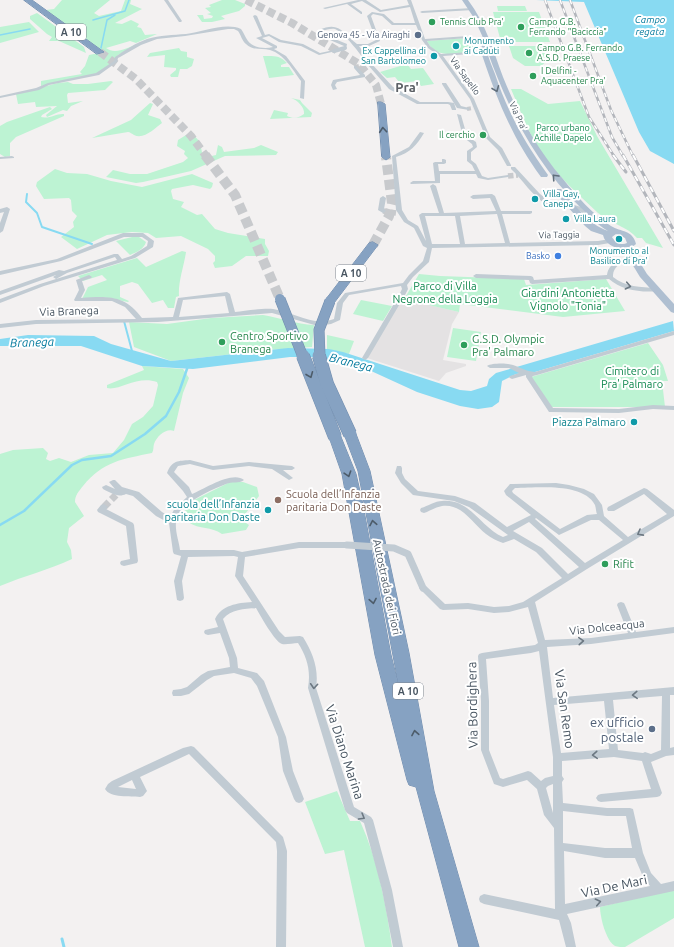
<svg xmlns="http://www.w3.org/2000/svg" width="674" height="947" font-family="Ubuntu,sans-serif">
  <rect width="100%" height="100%" fill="#f3f1f1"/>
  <path fill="#e4e2e3" d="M404 295 423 299 421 303 459 312 452 324 443 360 466 364V366L446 373 439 381 367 358Z"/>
  <g fill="#bdf3d3">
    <path d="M62 0H110L94 13 99 16 121 11 125 0H131L130 4 142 9 115 23 122 24 131 20 139 24 137 27 141 28 145 35 157 34 136 43 130 41 106 48C115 55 127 48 137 44L118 55 114 61 99 73 41 86V81L82 74 80 72 85 66 89 55 104 52 46 10 54 9Z"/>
    <path d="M222 0H235L245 4V6L239 11 221 16 225 19 212 22H202L197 15H203L204 19 212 18 213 16 207 14 211 13 205 8 211 7 209 5Z"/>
    <path d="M497 6H525L527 11H498Z"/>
    <path d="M493 12H539L550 42H501Z"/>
    <path d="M37 13 84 47 86 53 59 41H49L52 37 47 34 30 19V16Z"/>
    <path d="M29 22 39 32 0 43V27Z"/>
    <path d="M466 38 475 46V52C458 53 436 60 427 41Z"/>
    <path d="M509 46H544L548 60 541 66H525L513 58Z"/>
    <path d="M179 48 181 51 187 52V57L194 59 192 66 187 69H180L178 77H171L170 75 176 70V68L164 67 165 55 147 57 150 53Z"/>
    <path d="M263 56C273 56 280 55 287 63L281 65V67H289L294 75 269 78Z"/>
    <path d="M407 64 411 69 423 68 434 84 421 86 418 81 400 83 395 77 387 78 380 72Z"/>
    <path d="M111 81 113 82 105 90 68 93 67 95 68 103 83 101 71 106 67 111 63 110 47 117 46 115 57 106 36 107 35 102 18 104 16 94 58 83 68 82 73 84H88Z"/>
    <path d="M511 89H521L548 104 580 101 597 136 663 248 646 243 642 238H637C628 227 610 223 598 213 580 196 560 178 545 158 530 137 521 112 511 89Z"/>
    <path d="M291 98 300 100 302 103 312 113 311 117 270 119 274 110 288 113 287 116C293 119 299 118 304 114 305 107 297 100 291 98Z"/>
    <path d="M150 103 153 104 148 115 160 119 162 123C155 128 144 140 134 135 132 134 130 132 128 132L92 138 131 120Z"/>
    <path d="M50 107 52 109 42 115 41 117C50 119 57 113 64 114V116L16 137 10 143V156L5 157 0 154V126L7 122Z"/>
    <path d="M191 132 200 142 203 158 216 155 218 145 222 147 224 152 254 148 261 145 278 152 276 155 225 156 191 171 143 182 136 183 106 177 113 170 130 174H147L183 162 188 158 184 154 185 151 177 146 178 140Z"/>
    <path d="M55 169 67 173 87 174 111 181 142 187 192 174 213 183 212 187 210 189 193 185 172 189 171 191 173 199 184 202 181 207 197 215 202 214 215 229 228 233 265 239V244L269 251 268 256H246L232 266 215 268 213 263 215 261V256L208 249 181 236 156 238 148 233 132 232 107 235 77 249 61 237 74 227 73 222 77 216 72 211 71 200 69 198 44 199 36 186 37 182Z"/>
    <path d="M132 237H139L146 242C144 249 137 252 130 255L116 241Z"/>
    <path d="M182 251 186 252C184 266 178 282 179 296L176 297 174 308H168L163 300 152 303 138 284 132 282 120 286V297L129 301 128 302 102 297 82 299 88 287 107 280 102 275 83 281 78 276 137 258 146 267Z"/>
    <path d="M419 274 440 276 524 279 526 285 606 279 625 311 563 317 460 304 459 312 420 303 422 299 406 296Z"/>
    <path d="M361 300 392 306 383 321 353 314Z"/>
    <path d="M263 315C281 318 296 324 314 325L312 347 269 350 171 361 134 347 129 322 167 324 211 318Z"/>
    <path d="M453 328 481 332 476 361 447 357Z"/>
    <path d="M327 335 354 341 349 354 327 349Z"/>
    <path d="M648 343 663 365 668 381H662L665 407H551L531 377Z"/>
    <path d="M142 366 183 369 189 378 183 393 174 431C166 428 157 436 154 444 153 447 154 450 152 453 123 459 103 461 83 486 79 491 75 495 75 502L84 516 69 528 67 542 71 550 72 559C48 570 24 576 0 586V454L13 450 43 448 48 453 46 459 50 461 59 458 71 462 89 455 113 453 124 440 132 424 143 417 153 406 158 385 157 382C137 375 120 391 107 388V385L144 370Z"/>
    <path d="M230 482H243L257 487 259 496 242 518 243 521 249 525 246 530 222 534C211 526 200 530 188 522L185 511 192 501Z"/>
    <path d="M337 791 350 821H360C378 860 386 905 392 947H365L344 850 325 854 305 802Z"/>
    <path d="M674 889V918L625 947C622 947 618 947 615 946 606 941 600 917 600 907Z"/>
  </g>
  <g fill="#88daf2">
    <path d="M536 0H674V164L650 151 639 132 584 2Z"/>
    <path d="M673 321 674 331 535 372 516 374 502 381 499 402 492 407 478 409 460 406 417 392 358 365 311 357H290L193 369 142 366 81 346H0V339L28 335 94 336 111 344 171 361 288 348 329 349 343 352 460 390 471 391 487 386 489 379 496 373Z"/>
  </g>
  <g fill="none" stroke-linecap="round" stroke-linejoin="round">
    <g stroke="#88daf2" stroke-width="1.5">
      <path d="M93 20 125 11 129 0"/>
      <path d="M0 35 30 29"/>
      <path d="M101 48 107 20 115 15"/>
    </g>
    <g stroke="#88daf2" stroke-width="2">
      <path d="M27 194 26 202 37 213 42 227 92 244"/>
      <path d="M124 321 132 351"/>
    </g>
    <path stroke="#88daf2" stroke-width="2.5" d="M0 525 24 511 72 465 82 460 111 456 145 434 166 416 179 392 188 366"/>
    <path stroke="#88daf2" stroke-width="3" d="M62 939 64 947"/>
    <g stroke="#c8cacd" stroke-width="4" stroke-dasharray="4 2" stroke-linecap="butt">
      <path d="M355 67 367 64"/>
      <path d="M467 109 473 108"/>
    </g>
    <g stroke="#c8cacd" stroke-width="5.5" stroke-dasharray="5.5 2.5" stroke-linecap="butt">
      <path d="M508 176 518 175"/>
      <path d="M383 211 396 213"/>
    </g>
    <path stroke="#c8cacd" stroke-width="7" stroke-dasharray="7 3.5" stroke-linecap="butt" d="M104 507 116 495"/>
    <g stroke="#c8cacd" stroke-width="8" stroke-dasharray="8 4" stroke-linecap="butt">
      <path d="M246 0 292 23 359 64 376 85 381 104"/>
      <path d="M100 52 136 79 191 136 206 156"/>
    </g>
    <g stroke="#c8cacd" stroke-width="10" stroke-dasharray="10 5" stroke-linecap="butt">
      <path d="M205 155 235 195 280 299"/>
      <path d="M373 245 389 216 392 203 386 157"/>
    </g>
    <g stroke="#718dae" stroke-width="1">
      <g id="motorway">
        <path d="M24 0H32L104 52 97 54Z"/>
        <path d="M378 102H381L385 104 390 157 386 160 382 157Z"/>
        <path d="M373 242 378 245 334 303H326L325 301 326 299 369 243Z"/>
        <path d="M350 430 354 431 356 434 370 471 409 653 434 791 479 947H459L416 787 409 785 407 780 375 655 342 474 329 437 331 434H339L341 437 356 474 362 500 391 655 399 687 358 471 344 434 346 431Z"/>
      </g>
    </g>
    <g fill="#c1cbd3" fill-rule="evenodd">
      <path d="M164 0H168L182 21 181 22H179Z"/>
      <path d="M358 0H366L381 10 409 5 407 0H411L425 39 468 36 470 37 468 38 427 41 430 46 441 54 485 51 486 52 484 53 443 56 474 99 490 137 502 148 511 165V166H507L498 150 486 138 470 99 439 56 428 48 422 40 416 25H392L382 16 373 14 371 16 380 41 369 46H359L370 62 393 87 420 102H448L454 103 456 109V110H452L450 105 448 104H417L389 89 368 65H366L365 64 367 63C360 54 345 33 335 29 331 28 326 30 322 31L325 35 347 44 346 49H344V46L323 37 318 31 319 30C340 21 342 33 357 44H368L376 40 367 16 372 12 384 14 394 23H415L410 7 380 12 362 1 351 4 362 12V14H361L347 4 325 9 323 8Z"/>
      <path d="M472 8H473V10L422 13 420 12 422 11Z"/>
      <path d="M255 15 257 16 265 35 269 34 281 40 303 44 320 53 334 50 336 51 319 55 301 46 279 42 269 36 262 38 277 46V48L274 49 286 56 305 81 304 99 300 98 301 81C293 70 284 54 270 50 262 48 253 51 246 44 242 41 241 35 238 31L234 29H228L185 36 157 39 141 45 120 57 118 58 117 62 99 75 49 85 39 90 0 98V96L36 88 48 83 96 73 114 61 115 57C125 50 136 43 147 39 160 35 173 35 186 34 202 32 226 22 241 29 244 33 245 37 248 41 253 48 265 49 273 47L256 38 262 36 253 16Z"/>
      <path d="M354 66H356L365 75V77L337 82 335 85 337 89 333 90 331 85 333 80 360 75 354 68Z"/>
      <path d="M442 83H446L461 106 469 108V110L457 108 442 84Z"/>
      <path d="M457 114 461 115 467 136 476 142 477 147 471 152V160L476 164 482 176 488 178 508 175 510 176 508 177 488 180 478 178 476 174H440V183L411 184 410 183 413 181H435L433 163 435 162H442V159H444L446 160V163L444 164H438L439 171H475L472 165 467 161V151L473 147 472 144 463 137Z"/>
      <path d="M420 132 424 133C417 145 410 153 396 157L402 210 408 220 418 226 426 241 419 215 422 213H439L430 186 433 184 436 186 444 213 496 211 490 198 473 199 470 197 473 195 492 194 495 196 501 211H532V213L530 214H502L510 243 598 241 610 239 613 241 610 243 598 245 432 248 429 262 413 277 407 285 408 289 405 295 368 358 365 360 362 358 399 295 402 289 401 286 349 295 343 303 340 320 331 324 318 326 272 313 158 322 36 324 0 328V324L36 320 136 319 125 307 112 301H75L74 300 79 290 76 280 89 275 92 277 91 278 82 281 85 290 81 298C108 296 125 295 142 318L173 317 178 298 227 292 230 294 235 312C246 311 263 308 273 309 294 312 313 327 334 319L337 303 345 293 403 283 409 275 423 261 427 248 423 246 414 228 404 222 396 210 392 156 409 147ZM497 214 505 243 465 244 460 216ZM425 216H455L460 244H432ZM225 296 229 313 179 317 183 300Z"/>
      <path d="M12 156 14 157V158L0 159V157Z"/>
      <path d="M511 167H515L540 194 550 202 571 204 581 207 593 217 602 222 599 224C588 221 585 213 576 209 567 204 555 209 546 204 532 196 523 180 511 169Z"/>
      <path d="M383 196 386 198 384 209 386 211 383 213 378 210 380 198Z"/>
      <path d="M7 207 10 209 3 231 0 233V223L4 212 0 213V209Z"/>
      <path d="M123 233H143L154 241 153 247 135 258 44 286 0 303V299L40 284 117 260 115 257 67 273 56 279 53 277 56 275 0 295V291L59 270 64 271 114 254H118L122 259 131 256 147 246 148 241 142 237H124L61 261 0 275V271L57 259Z"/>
      <path d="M632 257 634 258V260C624 262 613 264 613 277 625 287 641 287 656 288L659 290 658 291C642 293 621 290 609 279L532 284 530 283 529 280 476 278 473 276 476 274 531 276 533 277 534 280 607 275C609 262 621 259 632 257Z"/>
      <path d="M674 331V335L537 375 533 376 532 377 553 408 619 409 653 405 674 406V410L653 409 619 413 551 412H549L526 377V375L512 379 510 378 509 377 510 376 519 373 509 368H490L487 366C492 363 507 363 513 365 521 368 526 371 535 372Z"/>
      <path d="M190 460 213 466 249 462 292 466 295 468 292 470H283L293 478 289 480 272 469 249 466 213 470 190 464 178 466 174 472 189 487 192 494C204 489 233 470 244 480 239 484 232 481 226 484 211 490 177 504 176 522 175 532 179 541 180 550H234L242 552 299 542H347L350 543 351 545 350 547 347 548H299L245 557 243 576 279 631 285 637 300 636 303 637C313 653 319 669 316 688L354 807 371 817 373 820 392 890 403 947H393L382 890 364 823 347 813 345 810 308 688C311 671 307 657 298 643 293 643 286 645 282 644 275 642 260 615 256 608 244 609 231 609 223 619L237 658 238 668 257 673 264 681 286 737 293 771 304 799 302 802 299 803 296 802 294 799 283 771 278 737 257 686 251 678 234 673 214 676 207 680 189 694 181 696H173L172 693 173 690 181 689 187 687 201 675 208 671 230 667 229 658 220 633 208 635 205 634 204 632 205 630 218 627 215 619C222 605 237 603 252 602L235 576 238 557 234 556 188 557 182 581 184 598 183 600 180 601 177 600 174 581 181 556 174 554 173 552 169 523 156 516 133 496 126 494C118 498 111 493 103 489L102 487 106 485 115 489 109 482 113 480H115L122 487 139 492 162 512 170 517 175 508 187 497 183 491 167 473C172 460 178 461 190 460Z"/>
      <path d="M397 466H401L402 468V473L405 479 418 491 455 496 475 503 507 527 531 515 506 495 504 491 510 484H513L556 483 569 485 584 489 594 494 602 505 604 516 628 537 667 514 644 494 614 511H608L607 509 608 507 644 488 647 489 674 510V516L587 569 535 602 545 640 591 638 628 633 617 605 618 603 621 602 624 603 625 605 636 632 674 627V633L591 644 547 647 553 698 674 687V695H670V748L674 747V755L666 756 651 762 662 793 660 796 657 797 601 802 598 801 596 798 598 795 601 794 651 789 642 761 614 757 562 761V776L564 779 562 782 563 803 607 808H630L633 809 643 853 651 873 661 884 674 881V891L567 914 571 923 576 947H566L559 920 484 904 480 902 479 899 480 896 484 894 555 909 554 828 544 815 537 789 527 780 503 787 494 784 481 750V701L478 656 479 654 482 653 535 645 538 643 528 607 509 612 494 613 468 609 443 610 440 609 419 588 420 586 423 585 426 586 445 604 468 603 494 607 509 606 523 602 562 578 536 552 514 539 503 543C497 541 491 538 486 534 473 524 462 503 442 506 436 507 430 511 424 513L421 512 420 510 421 508C428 506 435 501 442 501 470 498 481 528 503 537L508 535 469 507 454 501 413 495 401 483 395 473ZM515 488C536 488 583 482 595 505 596 508 596 512 597 514L587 515 560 529 513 493 512 491ZM536 518 559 535 591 520H599L623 540 585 563 535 519ZM529 522 579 567 568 574 542 548 513 531ZM539 651 553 757V776L545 778 541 781 531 772 528 771 503 779 500 778 489 750V701L486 659 531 653ZM662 696 661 750 651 754 645 752 643 753 618 750 613 700ZM604 701 609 749 561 753 554 705ZM553 784V813L546 788 548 786ZM563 811 607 816H626L632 848H605L563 843ZM564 851 605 858H635L644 879 650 886 565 904Z"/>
      <path d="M104 504 108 507 106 509 133 523 134 525 138 561 137 563 124 566 121 565 120 563 121 561 130 559 126 526 98 512 97 510 101 505Z"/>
      <path d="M191 746 194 747 283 837 287 851 286 947H276L277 851 276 842 189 754 140 777 147 791 143 796 140 797C131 796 110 798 105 789L108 784 112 781 183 748ZM132 780 136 789 118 787Z"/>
    </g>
    <path fill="#afbfd1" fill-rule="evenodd" d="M462 0H468C486 24 493 50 503 77 518 114 537 149 563 179 576 195 593 215 611 226 621 232 633 230 636 244L631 248 647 274 674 304V313L671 312 640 277 623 249C614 248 605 244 603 235L591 231 585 226 555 193V189H561C575 205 588 224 608 231 597 225 589 215 580 207 535 163 508 109 487 50 488 58 492 66 495 74 507 111 525 143 548 175L547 177H541C512 138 496 97 481 52L482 44 485 42 474 18ZM616 234 625 238 627 243C621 246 615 242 612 237Z"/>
    <use href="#motorway" fill="#86a2c2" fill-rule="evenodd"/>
    <g stroke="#b3b6bc" stroke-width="2.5">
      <g id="rail-far1">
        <path d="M545 0 589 117 614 156"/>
        <path d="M560 0 612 137 623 156"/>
        <path d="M570 0 611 110 633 156"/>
      </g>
    </g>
    <g stroke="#b3b6bc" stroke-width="3">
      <g id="rail">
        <path d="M613 155 626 172"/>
        <path d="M623 155 674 245"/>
        <path d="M633 155 674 231"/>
      </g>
    </g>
    <use href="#rail-far1" stroke="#fff" stroke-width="1.5" stroke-dasharray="4.5" stroke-linecap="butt"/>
    <use href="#rail" stroke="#fff" stroke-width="2" stroke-dasharray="6" stroke-linecap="butt"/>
    <g stroke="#718dae" stroke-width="11" stroke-linecap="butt">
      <g id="motorway-bridge-far1">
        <path d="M280 299 303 357"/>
        <path d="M320 357 319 330 330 301"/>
      </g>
    </g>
    <g stroke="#718dae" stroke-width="14" stroke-linecap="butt">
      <g id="motorway-bridge">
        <path d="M303 356 335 437"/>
        <path d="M319 356 327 384 350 434"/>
      </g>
    </g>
    <path stroke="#c1cbd3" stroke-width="4" d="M334 51 345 48"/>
    <path stroke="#c1cbd3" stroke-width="7" d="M347 545 394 548 408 554 423 588"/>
    <use href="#motorway-bridge-far1" stroke="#86a2c2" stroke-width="10"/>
    <use href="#motorway-bridge" stroke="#86a2c2" stroke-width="13"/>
  </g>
  <defs><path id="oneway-chevron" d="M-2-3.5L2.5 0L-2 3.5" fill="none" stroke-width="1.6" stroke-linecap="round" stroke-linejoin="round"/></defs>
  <g stroke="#616f7c">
    <use href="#oneway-chevron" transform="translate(496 89) rotate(68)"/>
    <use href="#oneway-chevron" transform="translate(555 177) rotate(-133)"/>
  </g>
  <g stroke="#4d5c6a">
    <use href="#oneway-chevron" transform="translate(383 130) rotate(-95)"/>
    <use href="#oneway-chevron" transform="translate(310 375) rotate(68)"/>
    <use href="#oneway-chevron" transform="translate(348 474) rotate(72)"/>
    <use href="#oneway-chevron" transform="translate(373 523) rotate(-101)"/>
    <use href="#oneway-chevron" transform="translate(373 601) rotate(80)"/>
    <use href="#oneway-chevron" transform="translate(415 733) rotate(-100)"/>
  </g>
  <g stroke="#6c7882">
    <use href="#oneway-chevron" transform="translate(628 286) rotate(12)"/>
    <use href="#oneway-chevron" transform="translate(640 533) rotate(151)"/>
    <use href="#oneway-chevron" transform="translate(581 641) rotate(-4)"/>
    <use href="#oneway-chevron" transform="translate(314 686) rotate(94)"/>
    <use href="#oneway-chevron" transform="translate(635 695) rotate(177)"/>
    <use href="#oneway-chevron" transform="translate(595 755) rotate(176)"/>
    <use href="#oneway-chevron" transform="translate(362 817) rotate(30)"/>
    <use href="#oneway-chevron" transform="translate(598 902) rotate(-12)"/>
  </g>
  <g fill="#2e9e5b" stroke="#fff" stroke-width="1.5">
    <circle cx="432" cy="22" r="4"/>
    <circle cx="521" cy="27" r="4"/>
    <circle cx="529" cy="53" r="4"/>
    <circle cx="533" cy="76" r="4"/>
    <circle cx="483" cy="135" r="4"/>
    <circle cx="222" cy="342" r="4"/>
    <circle cx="464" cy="345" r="4"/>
    <circle cx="605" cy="564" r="4"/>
  </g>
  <g fill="#5c6f8a" stroke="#fff" stroke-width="1.5">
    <circle cx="418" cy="35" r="4"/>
    <circle cx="652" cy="729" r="4"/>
  </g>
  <g fill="#0f9aa8" stroke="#fff" stroke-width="1.5">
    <circle cx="456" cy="46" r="4"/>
    <circle cx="434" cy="56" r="4"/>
    <circle cx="535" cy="199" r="4"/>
    <circle cx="566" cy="219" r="4"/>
    <circle cx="619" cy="239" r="4"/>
    <circle cx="634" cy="422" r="4"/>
    <circle cx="268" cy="510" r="4"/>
  </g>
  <circle fill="#3f7fe0" stroke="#fff" stroke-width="1.5" cx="558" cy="256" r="4"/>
  <circle fill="#8d6e63" stroke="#fff" stroke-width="1.5" cx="278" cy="500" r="4"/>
  <g text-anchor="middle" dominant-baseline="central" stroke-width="4" stroke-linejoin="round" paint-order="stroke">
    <g font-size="9" fill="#27864d" stroke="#fff" text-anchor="start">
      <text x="440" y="22">Tennis Club Pra'</text>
      <text x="529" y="22">Campo G.B.<tspan x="529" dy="10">Ferrando "Baciccia"</tspan></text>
      <text x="537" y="48">Campo G.B. Ferrando<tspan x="537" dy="10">A.S.D. Praese</tspan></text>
      <text x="541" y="71">I Delfini -<tspan x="541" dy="10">Aquacenter Pra'</tspan></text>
      <text x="475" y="135" text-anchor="end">Il cerchio</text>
    </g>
    <g font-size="9" fill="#4e5e75" stroke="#fff" text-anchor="end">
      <text x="410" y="35">Genova 45 - Via Airaghi</text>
    </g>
    <g font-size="9" fill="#0d838f" stroke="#fff" text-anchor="start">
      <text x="464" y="41">Monumento<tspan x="464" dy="10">ai Caduti</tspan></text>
      <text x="426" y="51" text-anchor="end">Ex Cappellina di<tspan x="426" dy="10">San Bartolomeo</tspan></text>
      <text x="543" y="194">Villa Gay,<tspan x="543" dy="10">Canepa</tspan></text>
      <text x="574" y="219">Villa Laura</text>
      <text x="619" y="251" text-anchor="middle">Monumento al<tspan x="619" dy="10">Basilico di Pra'</tspan></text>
    </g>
    <g font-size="9" fill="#475460" stroke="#fff">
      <text transform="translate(465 76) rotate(54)">Via Sapello</text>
      <text transform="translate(518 116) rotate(65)">Via Pra'</text>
      <text transform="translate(559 235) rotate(-1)">Via Taggia</text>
    </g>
    <g font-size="9" fill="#11884f" stroke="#fff">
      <text x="563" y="128">Parco urbano<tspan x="563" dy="10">Achille Dapelo</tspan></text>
    </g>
    <g font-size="9" fill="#366cbe" stroke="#fff" text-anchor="end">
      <text x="550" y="256">Basko</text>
    </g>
    <g font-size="10" font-style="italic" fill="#057b9e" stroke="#fff">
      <text x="650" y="19">Campo<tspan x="650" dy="12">regata</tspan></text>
    </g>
    <g fill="#fff" stroke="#7e8790" stroke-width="1">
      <rect x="56" y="24" width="30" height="16" rx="3"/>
      <rect x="336" y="265" width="30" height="16" rx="3"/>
      <rect x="393" y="683" width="30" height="16" rx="3"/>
    </g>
    <g font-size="10" font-weight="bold" fill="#475460">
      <text x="71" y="32">A 10</text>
      <text x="351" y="273">A 10</text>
      <text x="408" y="691">A 10</text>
    </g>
    <g font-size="11" fill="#11884f" stroke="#fff">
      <text x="445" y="286">Parco di Villa<tspan x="445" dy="13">Negrone della Loggia</tspan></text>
      <text x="568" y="293">Giardini Antonietta<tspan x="568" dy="13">Vignolo "Tonia"</tspan></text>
      <text x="632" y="371">Cimitero di<tspan x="632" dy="13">Pra' Palmaro</tspan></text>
    </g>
    <g font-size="11" fill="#475460" stroke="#fff">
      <text transform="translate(69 311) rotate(-2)">Via Branega</text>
      <text transform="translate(387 587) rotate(78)">Autostrada dei Fiori</text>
      <text transform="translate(607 627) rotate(-6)">Via Dolceacqua</text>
    </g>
    <g font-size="11" fill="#27864d" stroke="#fff" text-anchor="start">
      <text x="230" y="336">Centro Sportivo<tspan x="230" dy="13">Branega</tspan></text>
      <text x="472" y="339">G.S.D. Olympic<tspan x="472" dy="13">Pra' Palmaro</tspan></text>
      <text x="613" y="564">Rifit</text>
    </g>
    <g font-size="11" fill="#0d838f" stroke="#fff" text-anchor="end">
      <text x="626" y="422">Piazza Palmaro</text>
      <text x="260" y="504">scuola dell’Infanzia<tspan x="260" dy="13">paritaria Don Daste</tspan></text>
    </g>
    <g font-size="11" fill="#785e54" stroke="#fff" text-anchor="start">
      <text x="286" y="494">Scuola dell’Infanzia<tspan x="286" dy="13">paritaria Don Daste</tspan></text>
    </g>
    <g font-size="12" font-style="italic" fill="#057b9e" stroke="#fff">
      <text transform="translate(32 342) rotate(-2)">Branega</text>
      <text transform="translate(351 362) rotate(14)">Branega</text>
    </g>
    <g font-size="13" font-weight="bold" fill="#5d6166" stroke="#fff">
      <text x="407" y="87">Pra'</text>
    </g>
    <g font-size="13" fill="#475460" stroke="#fff">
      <text transform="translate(472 705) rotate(-91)">Via Bordighera</text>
      <text transform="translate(565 709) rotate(82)">Via San Remo</text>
      <text transform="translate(345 752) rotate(72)">Via Diano Marina</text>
      <text transform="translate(614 886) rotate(-12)">Via De Mari</text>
    </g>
    <g font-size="13" fill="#4e5e75" stroke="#fff" text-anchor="end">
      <text x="644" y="722">ex ufficio<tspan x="644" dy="15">postale</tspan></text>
    </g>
  </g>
</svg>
